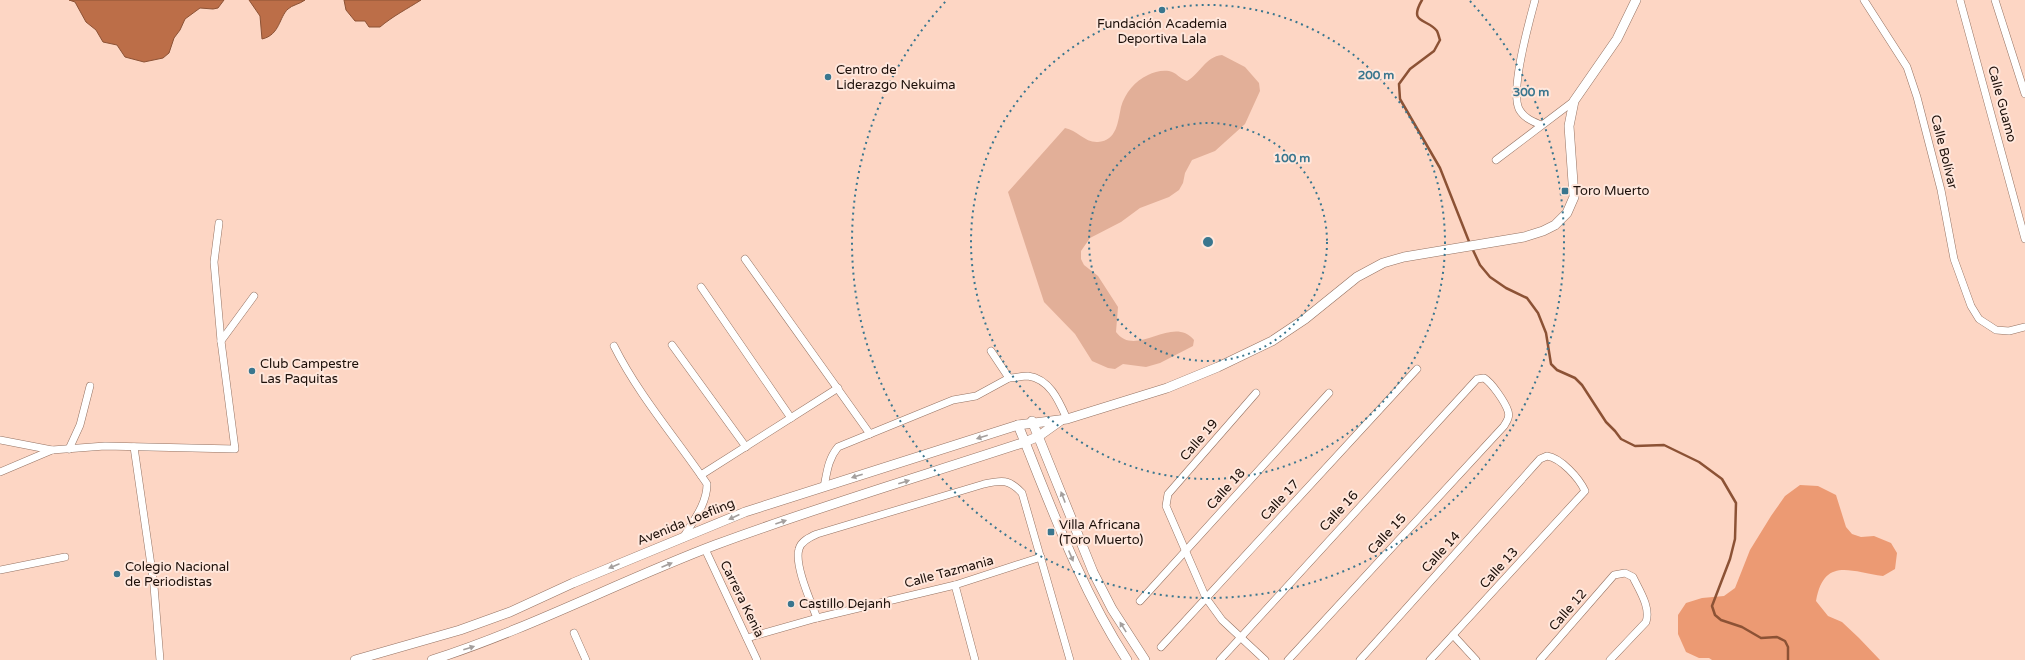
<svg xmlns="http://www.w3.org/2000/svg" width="2025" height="660" font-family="'Varela Round',sans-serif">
  <rect width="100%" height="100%" fill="#fdd6c4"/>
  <path fill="#e2af98" d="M1222 55 1245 67 1259 83 1260 91 1245 124 1215 151 1192 160 1185 173 1183 183 1179 190 1169 197 1140 208 1121 222 1090 238 1081 251V259L1084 265 1098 276 1118 307 1116 332C1136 359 1172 314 1194 340L1193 346 1160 363 1146 367 1123 364 1115 369 1108 368 1092 361 1075 334 1044 302 1008 192 1065 128C1077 130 1085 143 1098 142 1117 141 1118 121 1121 107 1125 93 1135 81 1148 75 1154 72 1161 70 1169 71 1176 72 1180 79 1187 81 1201 73 1205 57 1222 55Z"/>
  <path fill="#ec9a73" d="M1800 485 1818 486 1836 495 1846 527 1852 534 1861 537 1874 536 1891 543 1897 553 1895 569 1883 576C1849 571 1824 557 1816 601L1828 616 1842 622 1859 638 1880 660H1712L1709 658H1699L1686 652 1678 634V615L1686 603 1702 598 1724 596 1735 588 1750 550 1771 516 1785 496Z"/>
  <g fill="#bc6e48" stroke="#8c5235">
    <path d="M69 0H224L218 8 213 9 200 8 185 19 180 30 174 38 169 53 163 58 144 62 125 57 117 45 103 42 96 30 86 22 75 2Z"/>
    <path d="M249 0H305C300 4 292 5 288 9 279 17 280 35 262 39L260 16Z"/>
    <path d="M344 0H421C407 9 393 16 380 27H369L365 21H355L346 10Z"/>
  </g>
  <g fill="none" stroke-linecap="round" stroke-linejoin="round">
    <g stroke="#8c5235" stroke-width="2.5">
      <path d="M1422 0C1408 24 1427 18 1437 31 1438 33 1439 37 1440 40L1434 51 1410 69 1399 84 1400 99 1440 168 1470 244"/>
      <path d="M1472 248 1480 265 1490 277 1506 288 1527 298 1538 313 1546 333 1551 364 1557 370 1575 378 1582 385 1606 422 1615 431 1621 439 1635 446 1664 445 1699 462 1722 479 1736 503 1735 539 1730 559 1712 606 1715 615 1721 620 1742 627 1761 638 1777 637 1785 641 1788 647V660"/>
    </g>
    <g stroke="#947262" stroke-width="8">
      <g id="minor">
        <path d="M1535 0C1529 22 1510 90 1519 109 1524 118 1532 121 1541 125"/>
        <path d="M1864 0 1907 67 1917 97 1941 190 1954 259 1971 306 1979 319 1996 330 2009 331 2025 327"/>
        <path d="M1960 0 2025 239"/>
        <path d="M1995 0 2025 94"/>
        <path d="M1496 160 1574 101"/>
        <path d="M745 259 870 434"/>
        <path d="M701 287 791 418"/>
        <path d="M221 341 254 296"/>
        <path d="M672 345 746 447"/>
        <path d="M614 346C639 396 676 438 707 484 707 504 693 521 683 538"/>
        <path d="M991 351 1009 378C1015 378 1022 376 1028 376 1050 379 1059 401 1067 419"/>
        <path d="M1256 393 1168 494 1166 506 1206 598 1222 620 1265 660"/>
        <path d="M0 440 52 450"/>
        <path d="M134 447 154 586 160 660"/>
        <path d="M69 449 80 425 90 386"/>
        <path d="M0 472 52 450 105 446 235 449 221 341 214 262 219 223"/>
        <path d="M701 475 838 388"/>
        <path d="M824 487C827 472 828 459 838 447L953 400 976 396 1009 378"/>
        <path d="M705 549 757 660"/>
        <path d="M0 570 65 557"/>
        <path d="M955 585 975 660"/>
        <path d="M1140 601 1329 393"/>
        <path d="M817 618C811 602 794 565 799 549 801 541 810 537 817 534L984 484C1002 480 1009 479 1022 493L1070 660"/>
        <path d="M574 633 586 660"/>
        <path d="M1453 635 1476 660"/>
        <path d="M747 638 817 618 955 585 1041 557"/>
        <path d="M1161 647 1417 369"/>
        <path d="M1220 660 1477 379 1484 378C1492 383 1505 402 1508 411 1510 417 1507 421 1504 426L1288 660"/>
        <path d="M1360 660 1540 459 1547 456C1561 458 1579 478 1585 491L1430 660"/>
        <path d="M1540 660 1614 575 1625 573 1633 577C1639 590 1651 607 1646 622L1610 660"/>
      </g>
    </g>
    <g stroke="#947262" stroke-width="10">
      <g id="tertiary">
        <path d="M1032 421 1093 572 1112 609 1145 660"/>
        <path d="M1018 425C1051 506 1079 586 1127 660"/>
        <path d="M355 660 460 630 510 612 573 583 745 512 1018 425 1067 419 1167 388 1218 367 1272 341 1305 319 1357 277 1383 263 1404 257 1524 237 1543 231 1555 225 1567 213 1574 197 1569 126 1574 101 1617 39 1636 0"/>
        <path d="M432 660C529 629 620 581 715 545 817 507 922 476 1025 442L1039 436 1060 421"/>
      </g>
    </g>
    <use href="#minor" stroke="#fff" stroke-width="7"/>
    <use href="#tertiary" stroke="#fff" stroke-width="9"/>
  </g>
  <defs><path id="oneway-solid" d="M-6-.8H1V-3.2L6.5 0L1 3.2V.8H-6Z"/></defs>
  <g fill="#a49f9d">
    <use href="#oneway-solid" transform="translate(982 437) rotate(163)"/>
    <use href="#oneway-solid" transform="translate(857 476) rotate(162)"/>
    <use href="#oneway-solid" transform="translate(904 482) rotate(-17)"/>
    <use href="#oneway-solid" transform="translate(1063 497) rotate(-111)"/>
    <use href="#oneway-solid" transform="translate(734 517) rotate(155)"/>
    <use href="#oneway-solid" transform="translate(781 522) rotate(-19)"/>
    <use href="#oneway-solid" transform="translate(1071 556) rotate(67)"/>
    <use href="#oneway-solid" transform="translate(667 565) rotate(-23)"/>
    <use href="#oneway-solid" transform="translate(614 566) rotate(157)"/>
    <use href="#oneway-solid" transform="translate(1123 627) rotate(-122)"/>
    <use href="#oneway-solid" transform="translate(469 648) rotate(-18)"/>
  </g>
  <g fill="none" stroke="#3a768e" stroke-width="2" stroke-dasharray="2 4">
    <circle cx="1208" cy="242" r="119"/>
    <circle cx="1208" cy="242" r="237"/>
    <path d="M1470 1A356 356 0 1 1 946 1"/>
  </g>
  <g fill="#3a768e" stroke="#ffe7dc" stroke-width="1.5">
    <circle cx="1162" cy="10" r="4"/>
    <circle cx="828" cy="77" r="4"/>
    <rect x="1561" y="187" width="8" height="8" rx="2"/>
    <circle cx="252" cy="371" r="4"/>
    <rect x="1047" y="528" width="8" height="8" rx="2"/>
    <circle cx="117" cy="574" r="4"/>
    <circle cx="791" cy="604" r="4"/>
  </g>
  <g text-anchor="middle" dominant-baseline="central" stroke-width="4" stroke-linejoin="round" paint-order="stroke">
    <g font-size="13" fill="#1c0f09" stroke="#ffe7dc" text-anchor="start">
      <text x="1162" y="24" text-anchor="middle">Fundación Academia<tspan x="1162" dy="15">Deportiva Lala</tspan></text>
      <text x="836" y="70">Centro de<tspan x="836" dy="15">Liderazgo Nekuima</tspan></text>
      <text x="1573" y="191">Toro Muerto</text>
      <text x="260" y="364">Club Campestre<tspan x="260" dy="15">Las Paquitas</tspan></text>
      <text x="1059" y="525">Villa Africana<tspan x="1059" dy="15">(Toro Muerto)</tspan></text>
      <text x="125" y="567">Colegio Nacional<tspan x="125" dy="15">de Periodistas</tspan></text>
      <text x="799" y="604">Castillo Dejanh</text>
    </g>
    <g font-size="13" fill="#1c0f09" stroke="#ffe7dc">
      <text transform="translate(2002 104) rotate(75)">Calle Guamo</text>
      <text transform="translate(1944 152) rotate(76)">Calle Bolívar</text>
      <text transform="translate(1199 440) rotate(-49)">Calle 19</text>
      <text transform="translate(1226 489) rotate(-48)">Calle 18</text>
      <text transform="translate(1280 500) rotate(-47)">Calle 17</text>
      <text transform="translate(1339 511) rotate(-47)">Calle 16</text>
      <text transform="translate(686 522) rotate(-22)">Avenida Loefling</text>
      <text transform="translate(1387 534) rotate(-47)">Calle 15</text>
      <text transform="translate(1441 552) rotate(-48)">Calle 14</text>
      <text transform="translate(1499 568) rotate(-48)">Calle 13</text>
      <text transform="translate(949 572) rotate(-15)">Calle Tazmania</text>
      <text transform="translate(742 599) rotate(64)">Carrera Kenia</text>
      <text transform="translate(1568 610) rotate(-49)">Calle 12</text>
    </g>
  </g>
  <circle cx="1208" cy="242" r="6" fill="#3a768e" stroke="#ffe7dc" stroke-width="2"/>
  <g font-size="12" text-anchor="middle" font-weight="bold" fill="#3a768e" stroke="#ffe7dc" stroke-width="4" stroke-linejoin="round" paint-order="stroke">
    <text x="1376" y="79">200 m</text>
    <text x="1531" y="96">300 m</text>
    <text x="1292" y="162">100 m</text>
  </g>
</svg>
